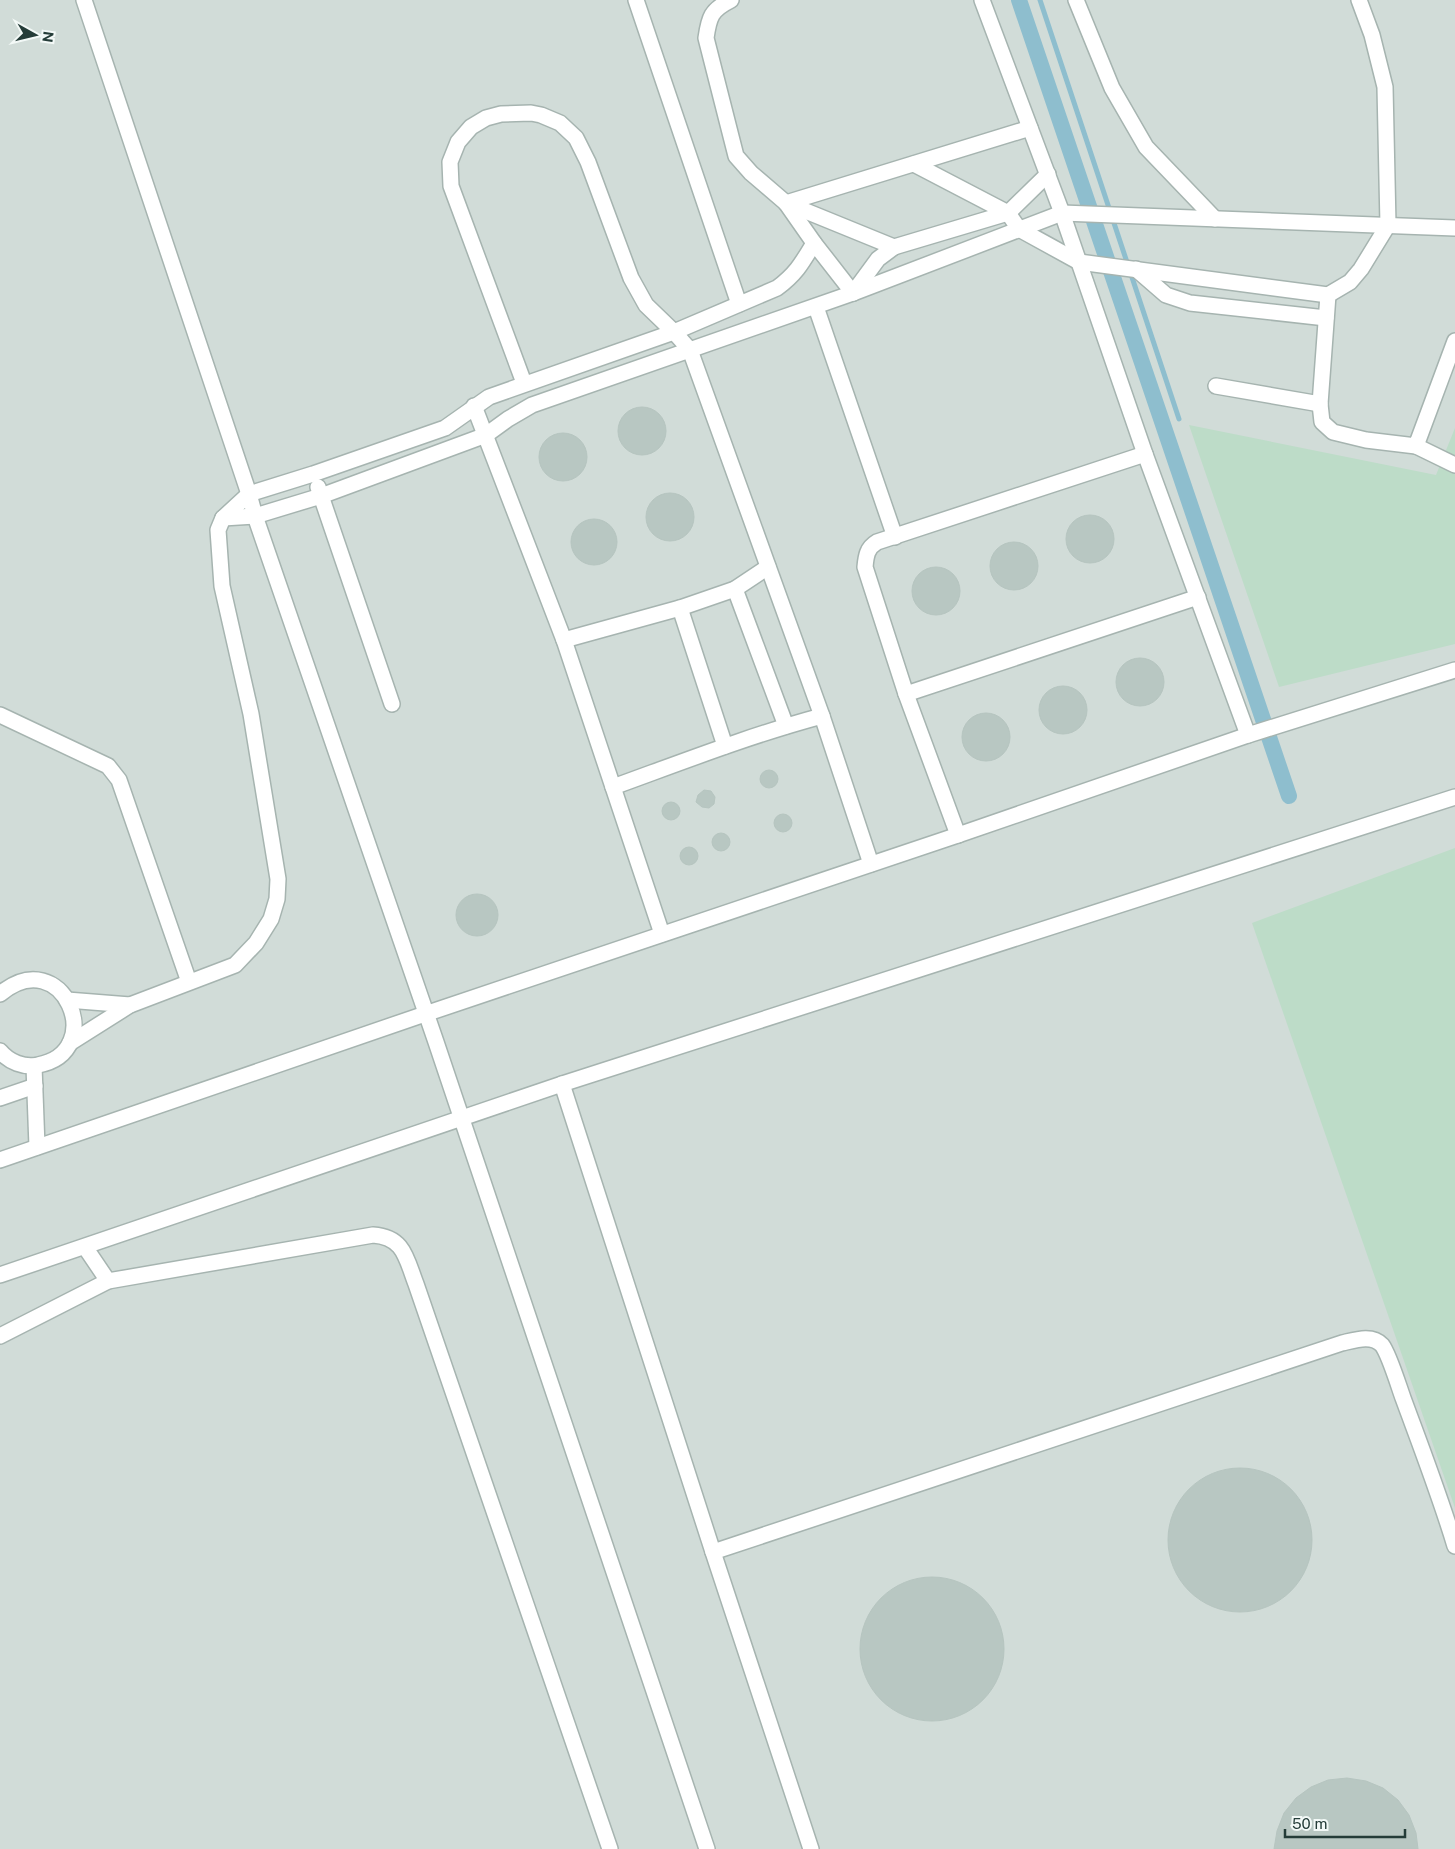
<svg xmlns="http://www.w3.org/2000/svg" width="1455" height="1849" font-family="'Public Sans',sans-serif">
  <rect width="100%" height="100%" fill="#e3ece9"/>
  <rect fill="#d1dcd8" x="0" y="0" width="1455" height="1849"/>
  <g fill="#bddcc8">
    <path d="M1189 425 1436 475 1455 428V644L1279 687Z"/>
    <path d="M1455 848V1508L1252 923Z"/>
  </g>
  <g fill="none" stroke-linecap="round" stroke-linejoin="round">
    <path stroke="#8ebece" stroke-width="5" d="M1040 0 1179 419"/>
    <path stroke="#8ebece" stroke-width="16" d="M1019 0 1289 796"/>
  </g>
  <g fill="#b8c7c2" stroke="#b6c5c0">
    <circle cx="642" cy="431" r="24"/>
    <circle cx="563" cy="457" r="24"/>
    <circle cx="670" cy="517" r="24"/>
    <circle cx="1090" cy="539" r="24"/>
    <circle cx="594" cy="542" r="23"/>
    <circle cx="1014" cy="566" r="24"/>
    <circle cx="936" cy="591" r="24"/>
    <circle cx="1140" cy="682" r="24"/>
    <circle cx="1063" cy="710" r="24"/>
    <circle cx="986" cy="737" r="24"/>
    <circle cx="769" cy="779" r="9"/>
    <path d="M704 790 711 791 715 797 714 804 709 808 702 807 696 802 698 795Z"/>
    <circle cx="671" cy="811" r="9"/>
    <circle cx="783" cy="823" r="9"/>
    <circle cx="721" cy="842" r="9"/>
    <circle cx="689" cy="856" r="9"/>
    <circle cx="477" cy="915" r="21"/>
    <circle cx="1240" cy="1540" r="72"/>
    <circle cx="932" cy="1649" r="72"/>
    <path d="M1347 1778 1366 1781 1383 1788 1398 1800 1409 1815 1416 1833 1418 1849H1274L1277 1831 1284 1813 1296 1798 1311 1787 1328 1780Z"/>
  </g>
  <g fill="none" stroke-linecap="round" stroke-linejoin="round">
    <g stroke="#a6b4b0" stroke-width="18">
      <g id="minor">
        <path d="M84 0 249 494 255 516 436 1042 707 1849"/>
        <path d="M636 0 739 304"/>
        <path d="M731 0C711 10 709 17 706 38L736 156 751 173 786 203 814 243 853 293"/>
        <path d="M1076 0 1112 88 1146 147 1215 219"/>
        <path d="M914 164 1008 213 1019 229 1079 262 1328 295 1350 282 1361 269 1388 225 1385 87 1372 35 1359 0"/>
        <path d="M786 203 894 247 1008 213 1048 174"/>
        <path d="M786 203 1030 128"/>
        <path d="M1136 269 1166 295 1190 303 1326 318"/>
        <path d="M853 293 878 259 894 247"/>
        <path d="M1328 295 1320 404 1322 422 1333 432 1366 440 1416 446 1455 341"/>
        <path d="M816 307 895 537"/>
        <path d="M524 383 451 186 450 162 458 142 471 127 486 118 501 114 531 113 541 115 560 123 576 138 588 162 631 278 646 305 674 332 690 350 822 716 871 864"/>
        <path d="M1216 386 1320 404"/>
        <path d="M474 406 564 640 662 934"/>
        <path d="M1416 446 1455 465"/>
        <path d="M318 487 392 704"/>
        <path d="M223 518 255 516 321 496 486 435 508 419 532 405 853 293 1062 213 1455 228"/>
        <path d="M735 589 786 726"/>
        <path d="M680 608 725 746"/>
        <path d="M564 640 680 608 735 589 768 567"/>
        <path d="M906 694 1198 597"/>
        <path d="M0 715 108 766 119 780 189 982"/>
        <path d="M1248 735 1455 670"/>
        <path d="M613 787C682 762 751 735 822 716"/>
        <path d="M958 835 906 694 865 567C866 556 867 548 877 542L1145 454"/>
        <path d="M0 994C63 941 109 1052 38 1065 24 1068 9 1062 0 1051"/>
        <path d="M67 1000 130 1005"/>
        <path d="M70 1043 130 1005 235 965 256 943 271 919 277 899 278 879 251 714 222 586 218 530 223 518 249 494 313 474 445 428 489 397 674 332 777 288C796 274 802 263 814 243"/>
        <path d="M34 1066 37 1147"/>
        <path d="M562 1084 713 1552 811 1849"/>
        <path d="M0 1098 35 1086"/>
        <path d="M0 1160 425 1014 958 835 1248 735 1145 454 1062 213 982 0"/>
        <path d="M85 1247 108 1281"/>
        <path d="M0 1275 562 1084 1455 797"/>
        <path d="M0 1336 108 1281 373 1235C404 1237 406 1258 416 1284L610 1849"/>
        <path d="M713 1552 1342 1343C1355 1340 1372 1334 1382 1345 1389 1354 1399 1387 1403 1398 1421 1447 1440 1496 1455 1546"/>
      </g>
    </g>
    <use href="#minor" stroke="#fff" stroke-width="15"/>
  </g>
  <g transform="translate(35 35) rotate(98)" stroke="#f3f9f7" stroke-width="4" paint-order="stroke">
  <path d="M0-4L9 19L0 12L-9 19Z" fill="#243c38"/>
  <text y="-8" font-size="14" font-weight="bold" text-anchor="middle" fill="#243c38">N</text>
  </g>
  <path d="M1285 1829v8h120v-8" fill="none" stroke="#243c38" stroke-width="2.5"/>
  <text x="1292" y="1829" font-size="15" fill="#243c38" stroke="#f3f9f7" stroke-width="4" paint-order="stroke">50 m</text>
</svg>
